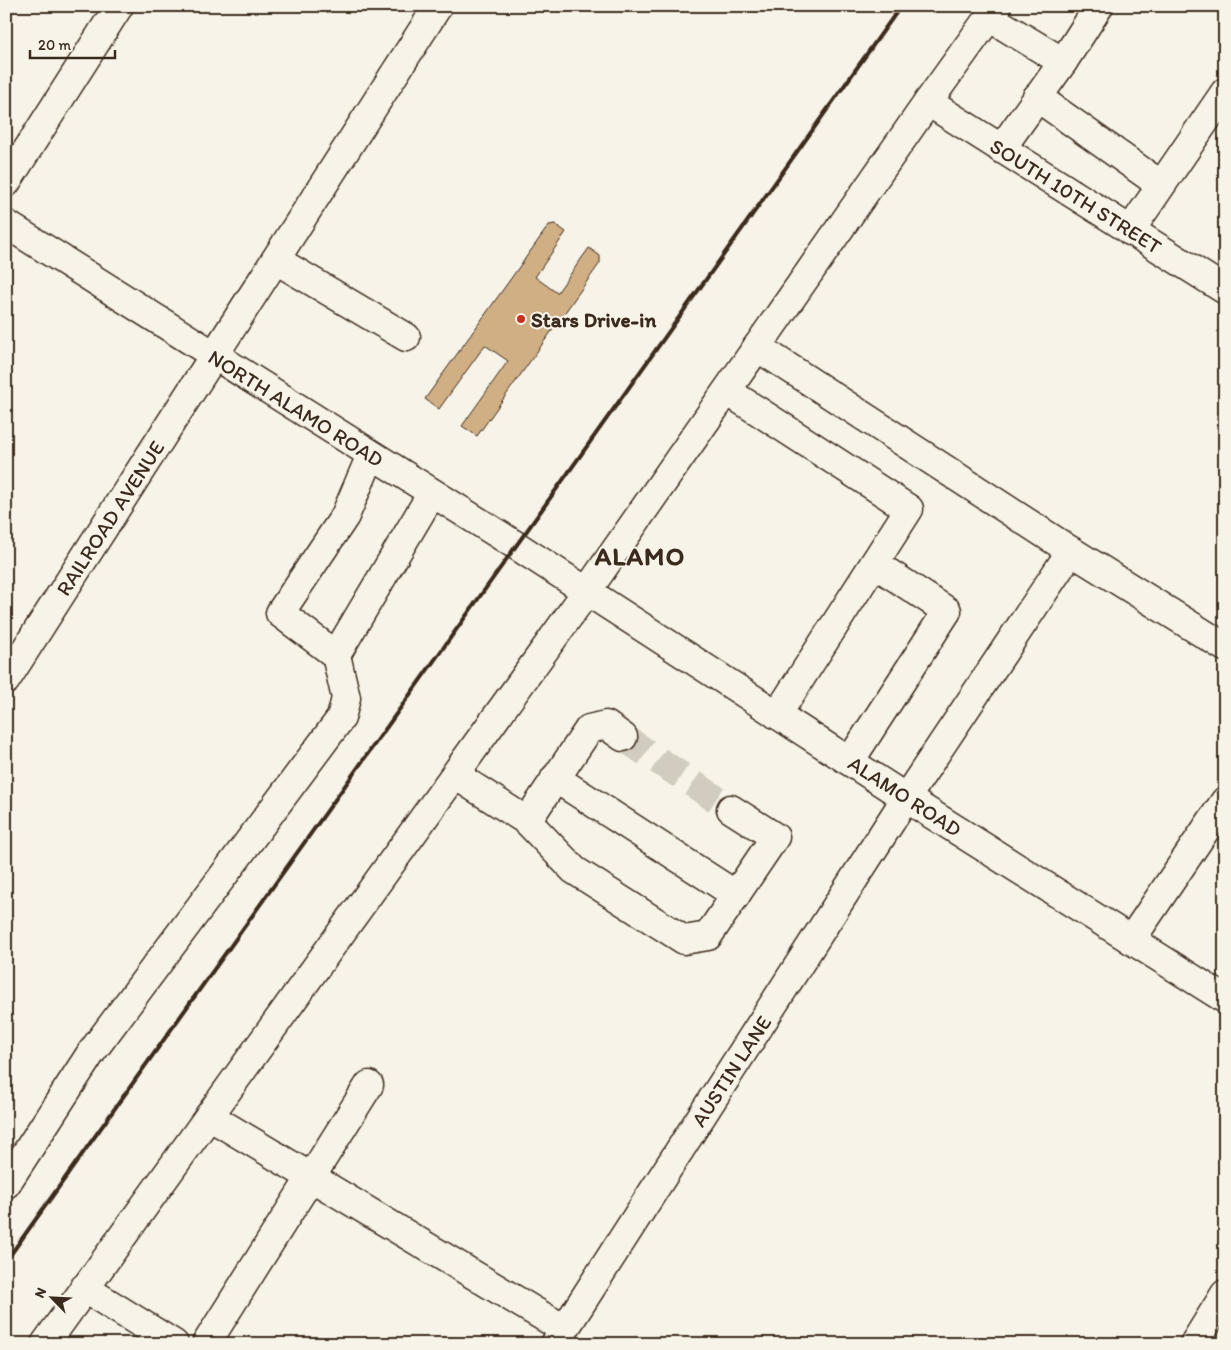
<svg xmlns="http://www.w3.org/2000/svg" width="1231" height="1350" font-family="Itim,sans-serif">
  <rect width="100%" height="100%" fill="#f7f3e8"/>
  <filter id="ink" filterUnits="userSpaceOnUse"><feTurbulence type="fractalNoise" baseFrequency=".02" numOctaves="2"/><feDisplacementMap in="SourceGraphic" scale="10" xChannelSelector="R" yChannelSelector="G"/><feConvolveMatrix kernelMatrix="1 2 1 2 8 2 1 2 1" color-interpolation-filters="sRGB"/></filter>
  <g filter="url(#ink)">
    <path fill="#d1af84" stroke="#3b2a1e" d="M555 224 566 232 535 277 557 293 589 248 600 256V263L477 436 462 426 508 361 485 345 439 409 425 399 549 225Z"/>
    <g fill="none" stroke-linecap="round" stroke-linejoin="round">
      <path stroke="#d1cbc0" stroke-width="28" stroke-dasharray="28 14" stroke-linecap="butt" d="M623 737 731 809"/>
      <g stroke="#3b2a1e" stroke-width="31">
        <g id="minor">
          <path d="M989 17 1063 62 1099 6"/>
          <path d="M1037 97 1161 185"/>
          <path d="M928 102 1225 290"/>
          <path d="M1001 149 1063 62"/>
          <path d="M6 183 119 6"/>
          <path d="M1130 231 1225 92"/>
          <path d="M276 260 406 337"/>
          <path d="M727 391 909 509 777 715"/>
          <path d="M1071 551 1225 647"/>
          <path d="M336 655 432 493"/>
          <path d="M6 680 438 6"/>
          <path d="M850 761 947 611 875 564"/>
          <path d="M455 775 527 821 574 870 684 940 708 936 775 837 731 809"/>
          <path d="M555 778 736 895"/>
          <path d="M527 821 589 729 606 725 623 737"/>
          <path d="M1131 940 1225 801"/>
          <path d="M209 1116 564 1329"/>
          <path d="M6 1184 91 1053 341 718 346 698 336 655 280 613 345 516 371 455"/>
          <path d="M84 1288 174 1344"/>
          <path d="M206 1344 369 1085"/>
          <path d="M555 1344 906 798 1071 551 757 347"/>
          <path d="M1194 1344 1225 1294"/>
        </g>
      </g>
      <g stroke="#3b2a1e" stroke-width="31">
        <g id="major">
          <path d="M6 224 517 546 906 798 1225 999"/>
          <path d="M45 1344 587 591 928 102 997 6"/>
        </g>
      </g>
      <use href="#minor" stroke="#f7f3e8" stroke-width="28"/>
      <use href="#major" stroke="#f7f3e8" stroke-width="28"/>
      <path stroke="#3b2a1e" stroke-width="4" d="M6 1261 901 6"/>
    </g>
  </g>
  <circle fill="#c8321e" stroke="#f7f3e8" stroke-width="2" cx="521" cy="319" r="5"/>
  <g text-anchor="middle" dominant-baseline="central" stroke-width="4" stroke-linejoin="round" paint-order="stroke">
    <g font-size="21" fill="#3b2a1e" stroke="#f7f3e8">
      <text transform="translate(1076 196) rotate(32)">SOUTH 10TH STREET</text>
      <text transform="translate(296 408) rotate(32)">NORTH ALAMO ROAD</text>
      <text transform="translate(110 518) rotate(-57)">RAILROAD AVENUE</text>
      <text transform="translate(905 796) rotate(33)">ALAMO ROAD</text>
      <text transform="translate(731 1071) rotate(-57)">AUSTIN LANE</text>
    </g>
    <g font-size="21" font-weight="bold" fill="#3b2a1e" stroke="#f7f3e8" text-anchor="start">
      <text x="531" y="319">Stars Drive-in</text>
    </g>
    <g font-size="26" font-weight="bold" letter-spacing="1" fill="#3b2a1e" stroke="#f7f3e8">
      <text x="640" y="556">ALAMO</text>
    </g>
  </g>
  <rect width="1231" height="1350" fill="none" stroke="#f7f3e8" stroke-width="25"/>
  <rect x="12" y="12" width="1206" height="1325" fill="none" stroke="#3b2a1e" stroke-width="2" filter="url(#ink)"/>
  <g transform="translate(52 1298) rotate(294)" stroke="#f7f3e8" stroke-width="4" paint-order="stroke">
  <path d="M0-4L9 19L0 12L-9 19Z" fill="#3b2a1e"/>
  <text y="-8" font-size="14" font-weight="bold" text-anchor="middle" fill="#3b2a1e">N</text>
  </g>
  <path d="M30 50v8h85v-8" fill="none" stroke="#3b2a1e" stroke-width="2.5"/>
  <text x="38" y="50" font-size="15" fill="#3b2a1e" stroke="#f7f3e8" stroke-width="4" paint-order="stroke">20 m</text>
</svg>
